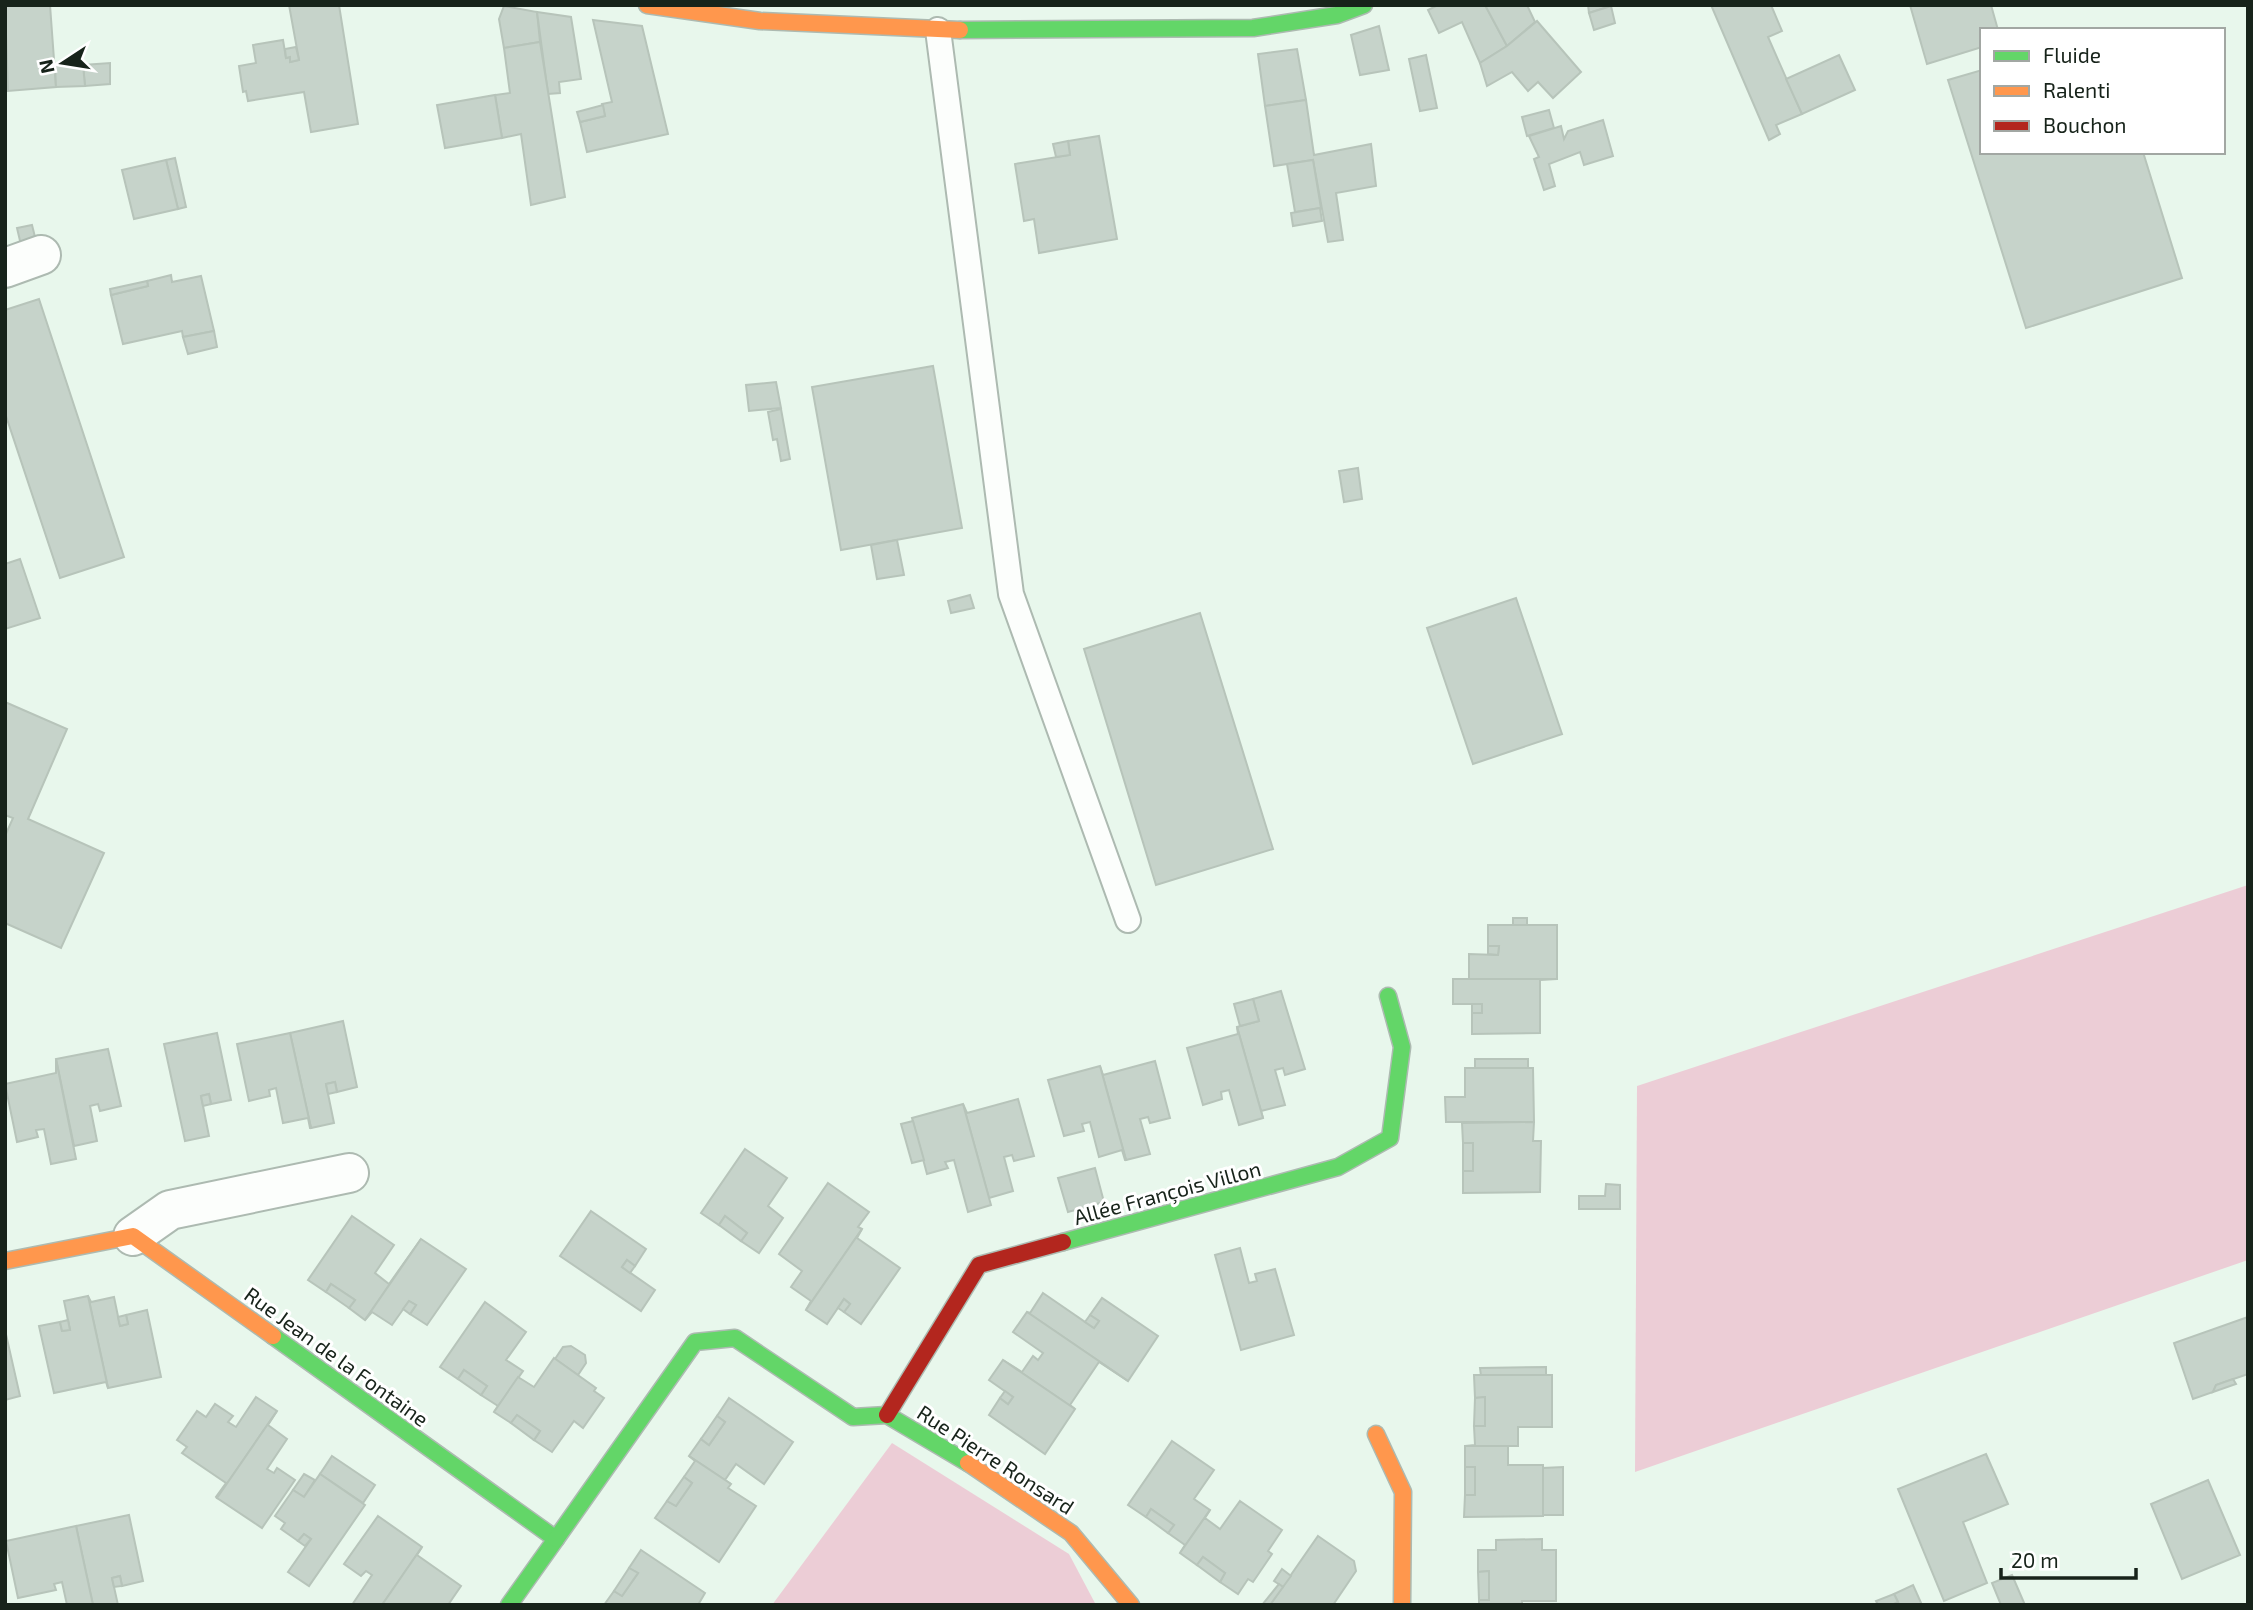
<svg xmlns="http://www.w3.org/2000/svg" width="2253" height="1610" font-family="'Exo 2',sans-serif">
  <rect width="100%" height="100%" fill="#e8f7ec"/>
  <g fill="#eccdd6">
    <path d="M2248 885V1260L1635 1472 1637 1086Z"/>
    <path d="M892 1443 1069 1554 1096 1605H772Z"/>
  </g>
  <g fill="#c6d3ca" stroke="#b7c4ba" stroke-width="2">
    <path d="M5 5H50L56 87 8 91Z"/>
    <path d="M289 5H339L358 124 311 132 304 92 248 101 246 91 243 92 239 66 256 63 253 45 283 40 286 58 290 57V62L299 60Z"/>
    <path d="M1438 5H1485L1507 46 1480 63 1462 22 1439 33 1428 10Z"/>
    <path d="M1485 5H1527L1535 22 1507 46Z"/>
    <path d="M1588 5H1614L1589 13Z"/>
    <path d="M1711 5H1771L1782 31 1768 37 1802 114 1776 125 1780 134 1769 140Z"/>
    <path d="M1910 5H1991L1998 30H1982V47L1927 64Z"/>
    <path d="M504 6 537 12 540 42 504 48 499 19Z"/>
    <path d="M1611 6 1615 23 1594 30 1589 13Z"/>
    <path d="M537 12 571 17 581 79 559 82 560 93 548 94Z"/>
    <path d="M593 20 642 26 668 134 587 152 580 122 605 116 602 104 612 102Z"/>
    <path d="M1537 21 1581 72 1553 98 1538 82 1528 91 1512 72 1487 86 1480 63 1507 46Z"/>
    <path d="M1379 26 1389 70 1360 75 1351 35Z"/>
    <path d="M540 42 565 197 531 205 521 134 502 138 495 95 510 93 504 48Z"/>
    <path d="M296 47 299 60 290 62V57L286 58 285 49Z"/>
    <path d="M1297 49 1306 100 1265 106 1258 54Z"/>
    <path d="M1426 55 1437 108 1420 111 1409 59Z"/>
    <path d="M1839 55 1855 90 1802 114 1786 79Z"/>
    <path d="M110 63V84L85 86 83 65Z"/>
    <path d="M83 65 85 86 56 87 55 66Z"/>
    <path d="M1982 70V152H2143L2182 278 2026 328 1948 80Z"/>
    <path d="M495 95 502 138 445 148 437 105Z"/>
    <path d="M1306 100 1314 155 1371 144 1376 186 1336 193 1343 240 1328 242 1313 160 1274 166 1265 106Z"/>
    <path d="M603 105 605 116 580 122 577 112Z"/>
    <path d="M1549 110 1554 128 1527 136 1522 117Z"/>
    <path d="M1603 120 1613 156 1584 165 1580 152 1549 164 1555 186 1544 190 1534 159 1539 157 1529 136 1561 126 1564 139 1568 131Z"/>
    <path d="M1099 136 1117 239 1039 253 1034 219 1024 221 1015 164 1070 155 1068 141Z"/>
    <path d="M1068 141 1070 155 1056 157 1053 144Z"/>
    <path d="M175 158 186 207 178 209 166 160Z"/>
    <path d="M166 160 178 209 134 219 122 170Z"/>
    <path d="M1313 160 1321 208 1295 212 1287 164Z"/>
    <path d="M1320 208 1322 221 1293 226 1291 213Z"/>
    <path d="M32 225 36 241 21 245 17 228Z"/>
    <path d="M171 275 172 282 201 276 214 331 183 337 182 331 123 344 111 295 148 286 147 281Z"/>
    <path d="M147 281 148 286 111 295 110 289Z"/>
    <path d="M39 299 124 557 60 578 5 413V310Z"/>
    <path d="M214 331 217 347 188 354 183 337Z"/>
    <path d="M933 366 962 528 841 550 812 387Z"/>
    <path d="M776 382 781 408 749 411 746 385Z"/>
    <path d="M781 409 790 459 781 461 777 439 773 440 768 412Z"/>
    <path d="M1358 468 1362 499 1344 502 1339 471Z"/>
    <path d="M897 540 904 575 877 579 871 545Z"/>
    <path d="M20 559 40 618 5 629V564Z"/>
    <path d="M970 595 974 608 951 613 948 601Z"/>
    <path d="M1516 598 1562 734 1473 764 1427 628Z"/>
    <path d="M1200 613 1273 849 1156 885 1084 649Z"/>
    <path d="M5 702 67 729 28 819 104 853 61 948 5 923V836L13 818 5 815Z"/>
    <rect x="1513" y="918" width="14" height="7"/>
    <path d="M1488 925H1557V979H1453H1469V954L1498 955 1499 946H1488Z"/>
    <path d="M1488 946H1499L1498 955 1488 954Z"/>
    <path d="M1453 979H1557L1540 980V1033L1472 1034V1013H1482V1004H1453Z"/>
    <path d="M1281 991 1305 1069 1285 1075 1283 1068 1275 1070 1285 1105 1261 1111 1263 1118 1237 1027 1259 1021 1253 999Z"/>
    <path d="M1253 999 1259 1021 1240 1026 1234 1004Z"/>
    <rect x="1472" y="1004" width="10" height="9"/>
    <path d="M343 1021 357 1087 337 1092 335 1082 326 1084 334 1123 311 1128 290 1033Z"/>
    <path d="M1237 1027 1263 1118 1239 1125 1229 1090 1221 1092 1222 1099 1203 1105 1187 1048 1238 1034Z"/>
    <path d="M217 1033 231 1100 211 1104 209 1094 201 1096 209 1136 185 1141 164 1044Z"/>
    <path d="M290 1033 311 1128H310L308 1118 283 1123 276 1088 269 1090 270 1096 249 1101 237 1044Z"/>
    <path d="M108 1049 121 1106 100 1111 98 1104 90 1106 97 1141 74 1146 56 1059Z"/>
    <path d="M56 1059 76 1159 51 1164 44 1129 36 1130 38 1137 17 1142 5 1084 56 1073Z"/>
    <rect x="1475" y="1059" width="53" height="9"/>
    <path d="M1155 1061 1170 1118 1150 1123 1148 1117 1140 1119 1150 1154 1126 1160 1100 1066 1103 1075Z"/>
    <path d="M1100 1066 1126 1160H1125L1122 1150 1099 1157 1090 1122 1082 1124 1084 1131 1064 1136 1048 1080Z"/>
    <path d="M1465 1068H1533L1534 1122H1446L1445 1097H1465Z"/>
    <path d="M335 1082 337 1092 328 1094 326 1084Z"/>
    <path d="M209 1094 211 1104 203 1106 201 1096Z"/>
    <path d="M1018 1099 1034 1156 1014 1161 1012 1155 1004 1157 1013 1191 989 1198 963 1104 967 1113Z"/>
    <path d="M963 1104 991 1205 968 1212 954 1160 945 1162 948 1168 927 1174 912 1118Z"/>
    <path d="M913 1121 924 1160 912 1163 901 1124Z"/>
    <path d="M1534 1122 1533 1141H1541L1540 1192 1463 1193V1171H1473V1143H1463L1462 1123Z"/>
    <rect x="1463" y="1143" width="10" height="28"/>
    <path d="M745 1149 787 1178 768 1206 783 1218 759 1253 741 1241 747 1233 725 1216 719 1225 701 1213Z"/>
    <path d="M1095 1168 1104 1202 1068 1212 1058 1178Z"/>
    <path d="M828 1183 869 1212 858 1227 862 1229 806 1310 811 1301 791 1287 802 1271 779 1254Z"/>
    <path d="M1606 1184 1620 1185V1209H1579V1196H1605Z"/>
    <path d="M591 1211 646 1249 635 1266 627 1260 622 1267 655 1290 641 1311 560 1256Z"/>
    <path d="M352 1216 394 1245 375 1273 389 1284 421 1239 365 1320 349 1308 355 1300 331 1284 326 1292 308 1280Z"/>
    <path d="M725 1216 747 1233 741 1241 719 1225Z"/>
    <path d="M862 1229 857 1238 900 1268 861 1324 844 1312 850 1304 844 1299 827 1324 806 1310Z"/>
    <path d="M421 1239 466 1269 427 1325 410 1314 416 1305 409 1301 392 1325 372 1312 365 1320Z"/>
    <path d="M1240 1248 1249 1283 1257 1281 1255 1274 1275 1269 1294 1335 1241 1350 1215 1255Z"/>
    <path d="M627 1260 635 1266 630 1273 622 1267Z"/>
    <path d="M331 1284 355 1300 349 1308 326 1292Z"/>
    <path d="M1043 1293 1094 1328 1099 1321 1090 1315 1102 1298 1158 1336 1128 1381 1027 1312 1030 1313Z"/>
    <path d="M88 1296 91 1302 114 1297 120 1326 128 1324 126 1315 147 1310 161 1377 108 1388Z"/>
    <path d="M88 1296 108 1388 106 1382 54 1393 39 1326 60 1322 62 1331 70 1330 64 1301Z"/>
    <path d="M844 1299 850 1304 844 1312 838 1308Z"/>
    <path d="M409 1301 416 1305 410 1314 403 1309Z"/>
    <path d="M485 1302 526 1332 506 1360 523 1371 494 1412 498 1406 481 1395 487 1386 464 1370 458 1379 440 1367Z"/>
    <path d="M1027 1312 1128 1381 1099 1362 1070 1405 1075 1409 1003 1360 1022 1372 1033 1356 1038 1360 1043 1353 1013 1332Z"/>
    <path d="M126 1315 128 1324 120 1326 118 1317Z"/>
    <path d="M1090 1315 1099 1321 1094 1328 1085 1322Z"/>
    <path d="M2248 1317V1374L2216 1385 2213 1392 2193 1399 2174 1343Z"/>
    <path d="M68 1320 70 1330 62 1331 60 1322Z"/>
    <path d="M5 1330 20 1396 5 1400Z"/>
    <path d="M571 1346 585 1355 586 1363 578 1375 555 1359 563 1347Z"/>
    <path d="M554 1358 596 1388 594 1391 604 1398 583 1428 574 1421 552 1452 534 1440 540 1431 517 1415 511 1423 494 1412 518 1377 534 1387Z"/>
    <path d="M1003 1360 1075 1409 1045 1454 989 1415 1000 1398 1008 1404 1013 1397 989 1380Z"/>
    <path d="M1546 1367V1375L1481 1376 1480 1368Z"/>
    <path d="M464 1370 487 1386 481 1395 458 1379Z"/>
    <path d="M1474 1375H1552V1427H1518V1446H1465L1475 1445 1474 1426H1485V1397L1475 1398Z"/>
    <path d="M2233 1379 2236 1384 2213 1392 2216 1385Z"/>
    <path d="M1005 1391 1013 1397 1008 1404 1000 1398Z"/>
    <path d="M256 1397 277 1411 217 1498 216 1497 226 1483 182 1453 187 1447 177 1440 197 1411 206 1417 215 1404 233 1416 228 1422 236 1427Z"/>
    <path d="M1485 1397V1426H1474L1475 1398Z"/>
    <path d="M729 1398 793 1442 764 1484 736 1464 725 1480 731 1484 689 1456 701 1439 709 1445 725 1422 717 1416Z"/>
    <path d="M277 1411 268 1425 287 1439 267 1469 274 1473 277 1468 295 1480 262 1528 217 1498Z"/>
    <path d="M517 1415 540 1431 534 1440 511 1423Z"/>
    <path d="M717 1416 725 1422 709 1445 701 1439Z"/>
    <path d="M1172 1441 1214 1470 1194 1499 1210 1510 1180 1553 1185 1545 1168 1533 1174 1525 1151 1509 1146 1517 1128 1505Z"/>
    <path d="M1465 1446H1518H1508V1465H1543V1516L1464 1517 1465 1495H1475V1467H1465Z"/>
    <path d="M1986 1454 2008 1504 1963 1522 1987 1583 1944 1601 1898 1489Z"/>
    <path d="M332 1456 375 1485 363 1503 320 1474Z"/>
    <path d="M689 1456 731 1484 728 1488 756 1506 719 1562 655 1518 667 1501 676 1506 692 1483 684 1477 695 1461Z"/>
    <rect x="1465" y="1467" width="10" height="28"/>
    <path d="M1563 1467V1515H1543V1468Z"/>
    <path d="M304 1474 315 1480 304 1497 293 1490Z"/>
    <path d="M320 1474 365 1505 309 1586 288 1572 311 1539 304 1534 298 1541 281 1529 285 1523 275 1516 293 1490 304 1497Z"/>
    <path d="M684 1477 692 1483 676 1506 667 1501Z"/>
    <path d="M2208 1480 2240 1555 2182 1579 2151 1504Z"/>
    <path d="M1240 1501 1282 1530 1268 1551 1272 1554 1253 1582 1248 1579 1238 1594 1220 1582 1225 1573 1203 1557 1197 1565 1180 1553 1210 1510 1205 1518 1220 1529Z"/>
    <path d="M1151 1509 1174 1525 1168 1533 1146 1517Z"/>
    <path d="M129 1515 143 1581 122 1586 120 1576 112 1578 118 1605H93L76 1526Z"/>
    <path d="M378 1516 422 1547 382 1605H352L372 1575 366 1571 361 1576 344 1564Z"/>
    <path d="M76 1526 93 1605H67L62 1582 54 1584 56 1590 18 1598 6 1541Z"/>
    <path d="M304 1534 311 1539 305 1546 298 1541Z"/>
    <path d="M1318 1536 1354 1561 1356 1571 1333 1605H1270Z"/>
    <path d="M1542 1539V1550H1556V1601H1522V1605H1479V1600H1489V1571L1478 1572V1550H1496V1540Z"/>
    <path d="M422 1547 417 1555 461 1586 448 1605H382Z"/>
    <path d="M641 1550 705 1593 698 1605H604L614 1591 622 1596 638 1573 629 1568Z"/>
    <path d="M1203 1557 1225 1573 1220 1582 1197 1565Z"/>
    <path d="M629 1568 638 1573 622 1596 614 1591Z"/>
    <path d="M1282 1569 1291 1576 1283 1587 1274 1581Z"/>
    <path d="M1489 1571V1600H1479L1478 1572Z"/>
    <path d="M2012 1575 2025 1605H2001L1992 1583Z"/>
    <path d="M120 1576 122 1586 114 1587 112 1578Z"/>
    <path d="M1279 1584 1283 1587 1270 1605H1262Z"/>
    <path d="M1913 1585 1922 1605H1892L1898 1602 1894 1594Z"/>
    <path d="M1894 1594 1898 1602 1892 1605H1878L1876 1601Z"/>
  </g>
  <g fill="none" stroke-linecap="round" stroke-linejoin="round">
    <g stroke="#adbab1" stroke-width="28">
      <path id="lane" d="M938 30 1011 594 1128 920"/>
    </g>
    <g stroke="#adbab1" stroke-width="42">
      <g id="street">
        <path d="M5 268 41 255"/>
        <path d="M133 1236 170 1210 349 1173"/>
      </g>
    </g>
    <g stroke="#adbab1" stroke-width="19">
      <g id="fast">
        <path d="M960 30 1253 28 1337 15 1364 5"/>
        <path d="M1063 1242 1338 1167 1390 1138 1402 1047 1388 996"/>
        <path d="M273 1336 556 1539 509 1605"/>
        <path d="M556 1539 695 1342 735 1338 853 1417 887 1415 968 1463"/>
      </g>
    </g>
    <g stroke="#adbab1" stroke-width="19">
      <g id="slow">
        <path d="M647 5 760 21 960 30"/>
        <path d="M5 1261 133 1236 273 1336"/>
        <path d="M1376 1434 1403 1492 1402 1605"/>
        <path d="M968 1463 1071 1533 1131 1605"/>
      </g>
    </g>
    <g stroke="#adbab1" stroke-width="19">
      <path id="jam" d="M887 1415 979 1265 1063 1242"/>
    </g>
    <use href="#lane" stroke="#fcfefc" stroke-width="24"/>
    <use href="#street" stroke="#fcfefc" stroke-width="38"/>
    <use href="#fast" stroke="#63d668" stroke-width="16"/>
    <use href="#slow" stroke="#ff974d" stroke-width="16"/>
    <use href="#jam" stroke="#b3261e" stroke-width="16"/>
  </g>
  <g text-anchor="middle" dominant-baseline="central" stroke-width="6" stroke-linejoin="round" paint-order="stroke">
    <g font-size="21" fill="#17231a" stroke="#fff">
      <text transform="translate(1167 1192) rotate(-15)">Allée François Villon</text>
      <text transform="translate(337 1356) rotate(36)">Rue Jean de la Fontaine</text>
      <text transform="translate(996 1459) rotate(33)">Rue Pierre Ronsard</text>
    </g>
  </g>
  <rect width="2253" height="1610" fill="none" stroke="#17231a" stroke-width="14"/>
  <rect x="1980" y="28" width="245" height="126" fill="#ffffff" stroke="#a2a7a3" stroke-width="2"/>
  <rect x="1994" y="51" width="35" height="10" fill="#63d668" stroke="#a2a7a3" stroke-width="2"/>
  <text x="2043" y="63" font-size="21" fill="#17231a">Fluide</text>
  <rect x="1994" y="86" width="35" height="10" fill="#ff974d" stroke="#a2a7a3" stroke-width="2"/>
  <text x="2043" y="98" font-size="21" fill="#17231a">Ralenti</text>
  <rect x="1994" y="121" width="35" height="10" fill="#b3261e" stroke="#a2a7a3" stroke-width="2"/>
  <text x="2043" y="133" font-size="21" fill="#17231a">Bouchon</text>
  <g transform="translate(63 63) rotate(258)" stroke="#ffffff" stroke-width="5" paint-order="stroke">
  <path d="M0-5L12 26L0 18L-12 26Z" fill="#17231a"/>
  <text y="-10" font-size="19" font-weight="bold" text-anchor="middle" fill="#17231a">N</text>
  </g>
  <path d="M2001 1568v10h135v-10" fill="none" stroke="#17231a" stroke-width="3.5"/>
  <text x="2011" y="1568" font-size="21" fill="#17231a" stroke="#ffffff" stroke-width="5" paint-order="stroke">20 m</text>
</svg>
